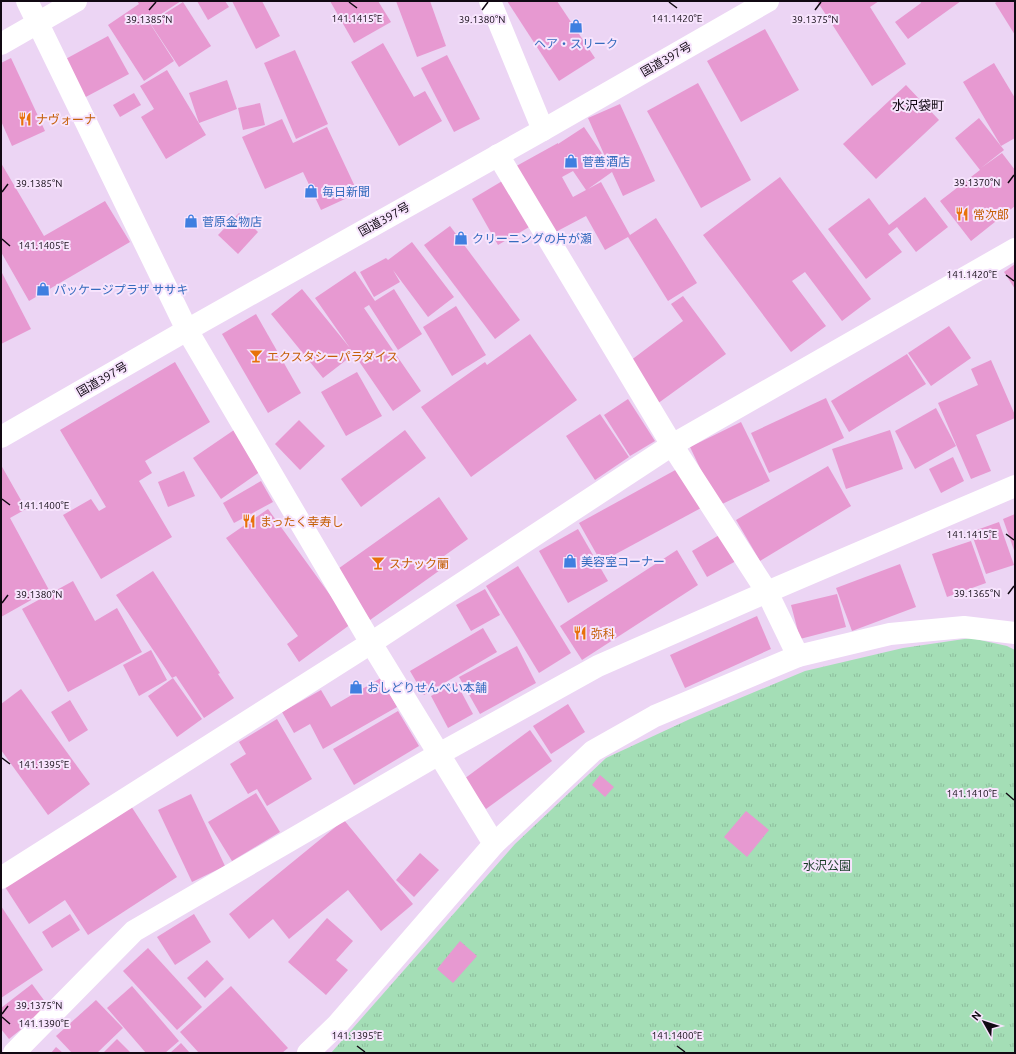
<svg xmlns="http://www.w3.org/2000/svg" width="1016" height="1054" font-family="Ubuntu,'Noto Sans JP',sans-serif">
  <defs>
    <pattern id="park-tufts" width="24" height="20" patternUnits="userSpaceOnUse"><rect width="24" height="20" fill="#a4deb6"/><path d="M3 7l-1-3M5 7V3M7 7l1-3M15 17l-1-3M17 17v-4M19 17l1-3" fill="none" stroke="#8cbd9c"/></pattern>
  </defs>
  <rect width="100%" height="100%" fill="#ecd5f4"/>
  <path fill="url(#park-tufts)" d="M971 638 1007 646 1015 650V1053H331L515 844 606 758 690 719 805 671 903 648Z"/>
  <g fill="#e799d1" fill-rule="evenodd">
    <path d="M137 1H181L149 22 174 61 144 81 108 25 139 4Z"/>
    <path d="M197 1H225L229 7 208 20Z"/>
    <path d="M232 1H262L280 36 256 49Z"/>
    <path d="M330 1H378L391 22 354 43Z"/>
    <path d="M396 1H430L446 46 417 57Z"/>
    <path d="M507 1H557L595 58 559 81Z"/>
    <path d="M817 1H879L870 7 906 64 872 86Z"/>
    <path d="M920 1H961L908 39 895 22 921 3Z"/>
    <path d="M998 1H1015V35L995 3Z"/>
    <path d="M183 2 211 46 179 67 150 23Z"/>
    <path d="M765 29 799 90 741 122 707 61Z"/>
    <path d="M108 36 129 74 82 99 62 61Z"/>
    <path d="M383 43 414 97 425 91 442 121 399 146 351 62Z"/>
    <path d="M295 50 328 124 296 139 264 63Z"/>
    <path d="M447 55 480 119 454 132 421 68Z"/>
    <path d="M11 58 45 131 12 146 1 121V63Z"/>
    <path d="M994 63 1015 98V138L1001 146 963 82Z"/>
    <path d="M167 70 206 135 166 159 141 117 154 109 140 86Z"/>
    <path d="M227 80 237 109 199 123 189 93Z"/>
    <path d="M698 83 751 180 701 208 647 111Z"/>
    <path d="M906 85 939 120 876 179 843 144Z"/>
    <path d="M134 93 141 105 120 117 113 105Z"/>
    <path d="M260 103 265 125 243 130 238 108Z"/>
    <path d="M620 104 655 181 623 196 612 172 588 189 601 182 630 235 656 218 697 283 668 301 628 237 605 250 586 216 548 236 511 169 558 143V144L584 127 607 161 588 118ZM573 171 586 190 573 197 562 177Z"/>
    <path d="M979 118 1004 150 981 168 1002 153 1015 170V206L971 241 940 201 980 170 955 138Z"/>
    <path d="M282 119 293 143 327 127 358 193 321 210 303 172 265 189 242 137Z"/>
    <path d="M1 163 44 236 105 201 130 242 29 301 1 252Z"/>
    <path d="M780 177 871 299 842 321 805 272 792 281 826 326 791 352 703 235Z"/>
    <path d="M504 180 531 226 498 245 472 199Z"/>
    <path d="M925 197 948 227 916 252 897 227 888 234 902 252 866 279 828 229 869 198 889 225Z"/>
    <path d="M239 213 258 232 238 254 218 235Z"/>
    <path d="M450 226 520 320 495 339 424 245Z"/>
    <path d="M412 242 454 297 428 317 393 270 400 282 374 297 360 272 386 258 388 260Z"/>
    <path d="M1015 264V289L1004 272Z"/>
    <path d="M1 271 31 329 1 344Z"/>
    <path d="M355 271 375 301 394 289 422 334 398 350 369 305 364 308 421 391 393 411 354 354 323 378 271 314 302 289 350 348 315 298Z"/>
    <path d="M683 296 726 354 657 404 626 364 683 321 671 304Z"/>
    <path d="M456 306 486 355 452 376 423 327Z"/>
    <path d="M256 314 301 393 268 413 222 334Z"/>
    <path d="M949 326 971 358 931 386 908 353Z"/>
    <path d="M530 334 577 400 471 477 421 407 485 362 487 365Z"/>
    <path d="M907 354 926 384 849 432 831 401Z"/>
    <path d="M991 360 1015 415V418L976 435 991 471 971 479 938 403 978 385 971 369Z"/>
    <path d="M175 362 210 422 145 461 152 473 139 481 172 537 101 579 63 515 91 499 99 511 106 507 60 430Z"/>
    <path d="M357 372 382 416 346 436 321 392Z"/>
    <path d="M826 398 844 438 769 473 751 433Z"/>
    <path d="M628 399 655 441 630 456 604 415Z"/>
    <path d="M936 408 956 446 915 469 895 431Z"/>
    <path d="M600 414 629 457 595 480 566 436Z"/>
    <path d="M299 420 325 446 300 470 275 444Z"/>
    <path d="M741 422 770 481 718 506 690 447Z"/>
    <path d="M234 430 261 471 221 499 193 458Z"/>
    <path d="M405 430 426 458 361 507 341 479Z"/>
    <path d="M890 430 903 469 846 489 832 449Z"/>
    <path d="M953 457 964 481 941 493 929 469Z"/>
    <path d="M1 465 26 509 10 518 49 590 1 617V571H2L1 569Z"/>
    <path d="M828 466 851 506 760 561 736 520Z"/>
    <path d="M679 468 701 508 601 562 579 523Z"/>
    <path d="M184 471 195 496 168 507 158 482Z"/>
    <path d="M261 481 273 502 234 523 223 503Z"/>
    <path d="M439 497 468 539 444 556 450 563 370 620 335 571Z"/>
    <path d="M268 509 351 624 299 662 287 644 298 636 226 538Z"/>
    <path d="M1015 514V553L1003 519Z"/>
    <path d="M999 522 1014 565 986 574 971 532Z"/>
    <path d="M578 529 608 581 568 603 539 551Z"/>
    <path d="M721 534 736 561 707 577 692 551Z"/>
    <path d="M971 541 986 583 947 597 932 554Z"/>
    <path d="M677 550 698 585 582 660 560 626Z"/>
    <path d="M900 564 916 607 852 631 836 588Z"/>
    <path d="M518 566 571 653 539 673 486 586Z"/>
    <path d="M153 571 220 673 218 674 234 698 204 718 176 676 172 678 116 595Z"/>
    <path d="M73 581 95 621 117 608 142 652 68 692 22 609Z"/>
    <path d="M485 589 500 615 471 631 456 605Z"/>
    <path d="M837 594 846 627 800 639 791 605Z"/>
    <path d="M757 616 771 649 685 688 670 655Z"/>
    <path d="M483 628 497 652 424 695 410 671Z"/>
    <path d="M517 646 536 683 480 714 459 677Z"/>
    <path d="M151 650 167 680 139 696 123 665Z"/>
    <path d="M173 678 202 719 177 737 148 696Z"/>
    <path d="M381 678 397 707 323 749 310 724 294 733 282 712 321 690 331 707Z"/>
    <path d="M456 682 473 714 448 728 431 696Z"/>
    <path d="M21 689 90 784 48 815 1 750V704Z"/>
    <path d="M70 700 88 730 69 742 51 712Z"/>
    <path d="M568 704 585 732 551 754 533 726Z"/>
    <path d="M398 711 419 746 354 785 333 749Z"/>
    <path d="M277 719 312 779 267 806 257 789 248 794 230 764 246 754 239 742Z"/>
    <path d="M530 730 552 761 486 809 464 779Z"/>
    <path d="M600 775 614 787 605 797 592 785Z"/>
    <path d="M256 793 280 832 232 861 208 822Z"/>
    <path d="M191 794 225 866 192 882 158 810Z"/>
    <path d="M131 806 177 877 88 935 65 900 29 924 5 887Z"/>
    <path d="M746 811 769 830 747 857 724 837Z"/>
    <path d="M344 820 413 904 381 931 348 890 289 939 273 919 249 939 229 914Z"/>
    <path d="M420 853 439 870 414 897 396 880Z"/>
    <path d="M1 906 43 970 1 998Z"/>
    <path d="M70 914 80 930 52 948 42 932Z"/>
    <path d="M194 914 211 942 175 965 157 937Z"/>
    <path d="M327 918 353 941 336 960 348 970 326 995 288 962Z"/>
    <path d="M460 941 477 956 453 983 437 969Z"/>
    <path d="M148 948 202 1007 177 1030 123 971Z"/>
    <path d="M207 960 224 979 205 998 187 978Z"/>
    <path d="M32 984 49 1007 9 1039 1 1029V1008Z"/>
    <path d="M132 986 179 1041 165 1053H146L107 1008Z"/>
    <path d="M231 986 288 1048 282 1053H199L180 1032Z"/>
    <path d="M96 1000 123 1028 97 1053H72L56 1036Z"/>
    <path d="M117 1039 131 1053H103Z"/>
    <path d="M181 1043 190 1053H170Z"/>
    <path d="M56 1047 63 1053H51Z"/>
  </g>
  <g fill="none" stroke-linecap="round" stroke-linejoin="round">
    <g stroke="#fff" stroke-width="22">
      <path d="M27 1 187 330 371 643 494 844 337 1025 308 1053"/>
      <path d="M490 1 543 130"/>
      <path d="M1 44 76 1"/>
      <path d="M498 155 672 445 767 592 798 656"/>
      <path d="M494 844 593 751 655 716 798 656 890 634 964 627 1015 633"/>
      <path d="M1 878 371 643 672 445 1015 249"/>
      <path d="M14 1053 134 931 439 754 598 666 767 592 1015 486"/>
    </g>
    <path stroke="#fff" stroke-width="22" d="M1 437 187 330 543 130 768 1"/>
  </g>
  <path fill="none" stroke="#110913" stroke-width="1.5" d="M349 2 357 8M669 2 677 8M149 10 156 2M482 10 488 2M815 10 821 2M1008 183 1014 175M2 192 8 184M2 239 10 246M1006 275 1014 281M2 499 10 505M1006 534 1014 540M1008 594 1014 586M2 603 8 595M2 758 10 764M1006 793 1014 800M2 1014 8 1006M2 1017 10 1024M357 1046 365 1052M677 1046 685 1052"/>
  <defs>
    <g id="shop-bare" transform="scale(1.08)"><path d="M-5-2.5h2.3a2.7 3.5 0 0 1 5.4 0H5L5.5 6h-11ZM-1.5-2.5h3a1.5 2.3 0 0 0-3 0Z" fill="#3f7fe0" stroke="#f7e4fd" stroke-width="2.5" paint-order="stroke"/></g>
    <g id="restaurant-bare" transform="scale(1.08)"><path d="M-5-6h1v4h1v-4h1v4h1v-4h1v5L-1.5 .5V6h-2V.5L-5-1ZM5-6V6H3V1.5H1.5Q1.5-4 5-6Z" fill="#e8710a" stroke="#f7e4fd" stroke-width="2.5" paint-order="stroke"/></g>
    <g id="bar-bare" transform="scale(1.08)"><path d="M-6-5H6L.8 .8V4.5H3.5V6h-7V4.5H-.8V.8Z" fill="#e8710a" stroke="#f7e4fd" stroke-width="2.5" paint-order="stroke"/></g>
  </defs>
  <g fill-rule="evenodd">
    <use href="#shop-bare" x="576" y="26"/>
    <use href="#restaurant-bare" x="25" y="119"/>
    <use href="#shop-bare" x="571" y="161"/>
    <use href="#shop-bare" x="311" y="191"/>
    <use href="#restaurant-bare" x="962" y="214"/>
    <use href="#shop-bare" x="191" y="221"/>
    <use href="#shop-bare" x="461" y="238"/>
    <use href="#shop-bare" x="43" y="289"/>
    <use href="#bar-bare" x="256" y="356"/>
    <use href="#restaurant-bare" x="249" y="521"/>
    <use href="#shop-bare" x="570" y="561"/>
    <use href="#bar-bare" x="378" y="563"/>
    <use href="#restaurant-bare" x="580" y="633"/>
    <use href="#shop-bare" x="356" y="687"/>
  </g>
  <g text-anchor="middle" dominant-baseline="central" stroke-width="4" stroke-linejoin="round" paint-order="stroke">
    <g font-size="12" fill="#366cbe" stroke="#f7e4fd" text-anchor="start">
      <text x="576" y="43" text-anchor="middle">ヘア・スリーク</text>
      <text x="582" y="161">菅善酒店</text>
      <text x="322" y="191">毎日新聞</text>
      <text x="202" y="221">菅原金物店</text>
      <text x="472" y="238">クリーニングの片が瀬</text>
      <text x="54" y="289">パッケージプラザ ササキ</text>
      <text x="581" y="561">美容室コーナー</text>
      <text x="367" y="687">おしどりせんべい本舗</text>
    </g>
    <g font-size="12" fill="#110913" stroke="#f7e4fd">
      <text transform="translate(666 59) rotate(-30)">国道397号</text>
      <text transform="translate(384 219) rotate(-29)">国道397号</text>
      <text transform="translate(102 379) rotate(-30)">国道397号</text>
    </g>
    <g font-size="12" fill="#c56008" stroke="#f7e4fd" text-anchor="start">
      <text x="36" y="119">ナヴォーナ</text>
      <text x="973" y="214">常次郎</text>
      <text x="267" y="356">エクスタシーパラダイス</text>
      <text x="260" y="521">まったく幸寿し</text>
      <text x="389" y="563">スナック蘭</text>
      <text x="591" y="633">弥科</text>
    </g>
    <g font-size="12" fill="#173b25" stroke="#f7e4fd">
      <text x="827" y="865">水沢公園</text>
    </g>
    <g font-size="13" fill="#110913" stroke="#f7e4fd">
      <text x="918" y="105">水沢袋町</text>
    </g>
  </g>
  <g font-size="10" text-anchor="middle" fill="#110913" stroke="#f7e4fd" stroke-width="4" stroke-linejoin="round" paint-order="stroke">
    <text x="357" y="22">141.1415°E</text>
    <text x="677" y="22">141.1420°E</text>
    <text x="149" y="23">39.1385°N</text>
    <text x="482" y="23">39.1380°N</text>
    <text x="815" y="23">39.1375°N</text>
    <text x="977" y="186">39.1370°N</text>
    <text x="39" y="187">39.1385°N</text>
    <text x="44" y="249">141.1405°E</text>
    <text x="972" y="278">141.1420°E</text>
    <text x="44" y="509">141.1400°E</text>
    <text x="972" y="538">141.1415°E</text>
    <text x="977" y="597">39.1365°N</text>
    <text x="39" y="598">39.1380°N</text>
    <text x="44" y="768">141.1395°E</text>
    <text x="972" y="797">141.1410°E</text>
    <text x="39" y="1009">39.1375°N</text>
    <text x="44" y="1027">141.1390°E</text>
    <text x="357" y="1039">141.1395°E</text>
    <text x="677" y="1039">141.1400°E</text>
  </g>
  <rect width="1016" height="1054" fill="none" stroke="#110913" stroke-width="4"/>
  <g transform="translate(984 1022) rotate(309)" stroke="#f7e4fd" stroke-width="3" paint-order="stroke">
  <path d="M0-3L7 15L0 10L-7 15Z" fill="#110913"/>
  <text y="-6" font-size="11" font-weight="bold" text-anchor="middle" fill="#110913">N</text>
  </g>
</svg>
